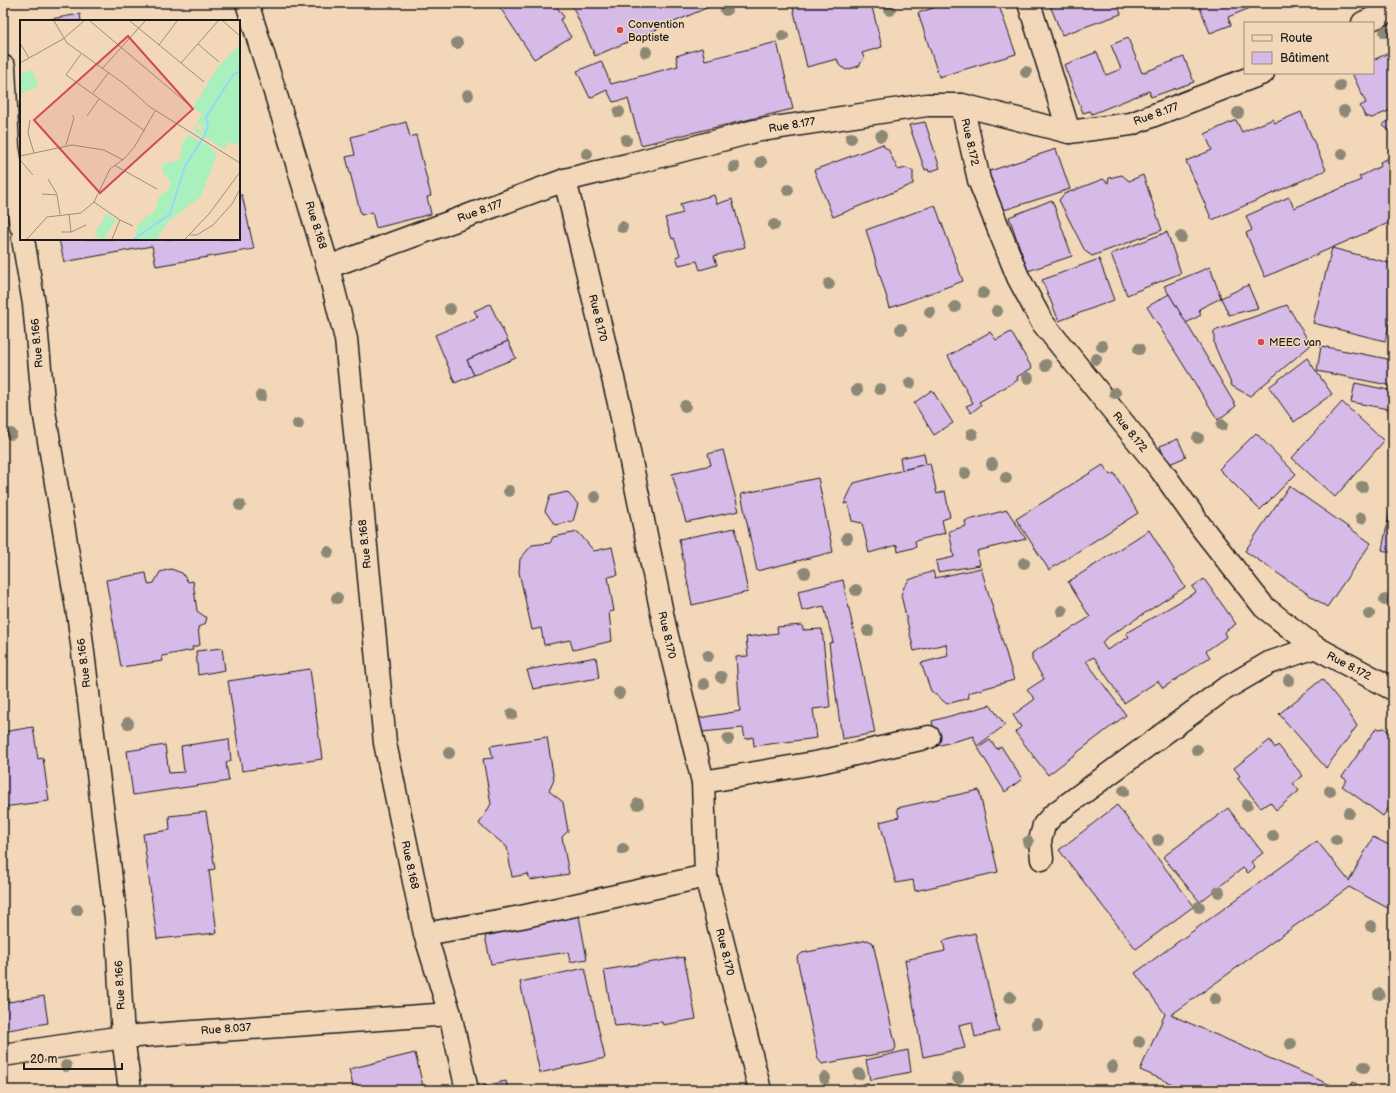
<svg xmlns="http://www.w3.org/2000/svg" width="1396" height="1093" font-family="'Balsamiq Sans',sans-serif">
  <rect width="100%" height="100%" fill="#f2d8b9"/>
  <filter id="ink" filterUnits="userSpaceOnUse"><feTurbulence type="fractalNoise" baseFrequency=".025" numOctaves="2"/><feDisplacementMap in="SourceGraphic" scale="8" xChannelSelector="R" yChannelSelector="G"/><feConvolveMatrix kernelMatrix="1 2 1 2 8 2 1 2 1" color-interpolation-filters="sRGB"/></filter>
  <g filter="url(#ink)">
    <g fill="#d6bae8" stroke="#1c1c1c">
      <path d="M497 3H554L564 17 560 20 571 37 534 59Z"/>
      <path d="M571 3H718L595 56Z"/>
      <path d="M792 3H871L882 47 862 53 864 58 859 66 846 70 839 65 837 59 807 67Z"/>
      <path d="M948 3H998L1016 54 939 77 918 13Z"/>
      <path d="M1049 3H1117L1121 14 1062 35Z"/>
      <path d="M1198 3H1262L1228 17 1231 25 1210 33Z"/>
      <path d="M1297 3H1317L1299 8Z"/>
      <path d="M80 14 81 21H39Z"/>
      <path d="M1128 38 1142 73 1184 57 1194 82 1151 97 1149 91 1092 114 1090 111 1083 113 1064 65 1097 52 1106 75 1121 69 1111 45Z"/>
      <path d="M777 42 793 109 641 145 628 99 613 102 607 90 590 98 577 71 601 61 611 84 678 66 676 56 702 48 705 60Z"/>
      <path d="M1393 51V109L1372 118 1365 116 1360 106 1366 103 1352 73H1373V60Z"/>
      <path d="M1301 112 1326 170 1212 220 1186 161 1212 150 1205 134 1236 120 1242 132 1273 119 1275 123Z"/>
      <path d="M1393 118V133L1382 125Z"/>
      <path d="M406 122 410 137 416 135 431 196 427 197 431 214 376 228 372 212 361 215 346 157 355 155 351 137Z"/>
      <path d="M925 122 940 168 929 172 928 169 925 170 909 125Z"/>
      <path d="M883 144 884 147 888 149 898 170 906 168 913 171V184L833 217 814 170Z"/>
      <path d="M1056 149 1070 189 998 212 984 173Z"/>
      <path d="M1393 156V221L1265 277 1246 233 1252 230 1246 216 1289 197 1294 208 1361 180 1359 177 1381 166 1380 162Z"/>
      <path d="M1122 175 1129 181 1143 175 1162 230 1092 256 1085 251 1059 200 1064 194 1103 179 1108 183 1109 178Z"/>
      <path d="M239 195H242L254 249 156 266 152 246 64 262 59 239H239Z"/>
      <path d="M714 195 717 204 732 199 745 247 714 256 717 265 700 270 697 261 679 265 676 257 680 255 674 238 672 239 665 218 683 213 680 204Z"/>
      <path d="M1052 200 1072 256 1028 271 1009 217Z"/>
      <path d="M935 205 963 281 890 308 866 230Z"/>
      <path d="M1167 232 1181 273 1127 295 1111 254Z"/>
      <path d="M1332 248 1393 264V311L1385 341 1313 323Z"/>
      <path d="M1099 259 1114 300 1059 321 1042 280Z"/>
      <path d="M1210 267 1221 298 1199 309 1201 315 1186 323 1164 286Z"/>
      <path d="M1248 285 1258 308 1229 315 1221 298Z"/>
      <path d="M1169 294 1236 406 1218 420 1147 307Z"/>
      <path d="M490 304 508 341 467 360 474 375 455 383 435 335 478 317 474 311Z"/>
      <path d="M1287 305 1311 345 1250 396 1232 386 1214 344V331Z"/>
      <path d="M990 332 996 340 1011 332 1032 368 1017 377 1018 380 979 402 981 405 971 413 966 406 973 403 948 356Z"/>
      <path d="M508 341 516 358 474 375 467 360Z"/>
      <path d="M1321 346 1393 360V386L1317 371Z"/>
      <path d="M1307 358 1332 394 1294 422 1269 387Z"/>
      <path d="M1355 383 1393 391V410L1351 402Z"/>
      <path d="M932 390 953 423 934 435 914 403Z"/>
      <path d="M1342 402 1384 441 1335 497 1292 458Z"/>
      <path d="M1256 433 1296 474 1260 510 1219 469Z"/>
      <path d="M1178 439 1186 457 1167 465 1160 446Z"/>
      <path d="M723 450 739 511 686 522 672 474 711 465 708 454Z"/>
      <path d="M924 453 926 464 902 470 900 458Z"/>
      <path d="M930 463 937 494 945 491 950 517 942 520 945 533 915 541 916 547 898 552 897 545 869 553 862 523 852 521 848 503 844 504 854 483Z"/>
      <path d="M1103 465 1110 475 1114 473 1138 513 1049 570 1016 519Z"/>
      <path d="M818 478 833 552 757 571 741 494Z"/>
      <path d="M1289 486 1371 543 1327 607 1245 551Z"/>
      <path d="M567 492 578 504 573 521 555 525 545 511 550 496Z"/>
      <path d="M1393 495V553L1382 550Z"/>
      <path d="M1007 510 1026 539 977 551 980 565 938 572 936 561 954 557 949 531 966 526 965 521Z"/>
      <path d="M735 528 748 592 692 605 679 539Z"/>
      <path d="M1149 530 1185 587 1105 639 1102 643 1107 650 1129 637 1126 633 1196 592 1192 587 1204 579 1236 624 1224 632 1226 637 1206 651 1210 657 1163 688 1158 681 1124 703 1094 657 1086 661 1126 715 1048 775 1015 732 1021 727 1013 715 1035 699 1027 690 1044 679 1032 660V653L1090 617 1068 582Z"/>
      <path d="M578 532 594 551 612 547 618 575 608 577 614 611 609 612 612 641 573 650 570 640 544 645 541 628 532 630 519 572 520 559 532 545 550 543 553 537Z"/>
      <path d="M981 568 1014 680 968 693 969 698 947 704 931 691 921 663 948 656 946 644 914 651 901 595 904 587 909 580 933 571 935 578Z"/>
      <path d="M171 569 182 573 188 582 193 581 197 611 207 618 205 624 198 627 200 645 192 647 193 650 162 656 163 661 121 667 106 580 146 573 148 584 154 583 160 572Z"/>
      <path d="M843 580 875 733 842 739 829 643 833 642 824 606 802 611 798 591Z"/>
      <path d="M802 625 803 630 822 629 830 707 813 709 817 738 754 746 753 737 745 739 743 728 702 732 699 718 740 711 736 657 748 656 746 637 778 633 777 627Z"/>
      <path d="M222 648 225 670 198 675 196 651Z"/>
      <path d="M596 657 599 678 533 689 527 670Z"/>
      <path d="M310 669 322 759 242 771 228 681Z"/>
      <path d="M1322 679 1347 710 1357 726 1326 768 1279 714Z"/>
      <path d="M990 705 1005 725 977 746 974 739V736L937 746 932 721Z"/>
      <path d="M33 727 38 759 43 758 49 801 3 807V732Z"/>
      <path d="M1377 727 1379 729 1384 728 1392 733 1393 732V801L1383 816 1342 786 1347 780 1342 777Z"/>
      <path d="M547 737 554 780 549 791 563 802 568 831 562 837 569 874 530 880 528 874 512 877 507 847 479 824 491 804 483 759 493 758 490 746Z"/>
      <path d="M229 739 231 761 226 763 229 781 133 795 127 751 165 745 169 773 184 772 181 746Z"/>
      <path d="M990 740 997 749 1001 746 1022 779 1005 792 978 748Z"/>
      <path d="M1270 740 1275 748 1278 745 1303 776 1293 783 1299 791 1276 810 1270 802 1261 808 1237 778 1240 776 1234 768Z"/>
      <path d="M979 790 998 872 915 891 913 880 896 883 880 822 899 817 897 808Z"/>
      <path d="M1117 805 1194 906 1136 949 1059 850Z"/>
      <path d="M1228 808 1263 853 1251 862 1255 867 1248 873 1243 868 1200 902 1163 857Z"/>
      <path d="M206 812 215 869 209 870 217 933 157 939 143 834 170 830 169 816Z"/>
      <path d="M1373 837 1393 847V911L1349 887 1171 1015 1333 1086 1331 1090H1186L1140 1070 1165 1014 1135 973 1317 841 1349 881Z"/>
      <path d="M579 916 587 959 570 962 568 952 491 964 485 936Z"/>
      <path d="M975 933 999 1031 975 1037 972 1022 959 1025 965 1048 923 1057 905 960 945 951 943 941Z"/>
      <path d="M868 940 873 943 896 1047 894 1051 822 1064 818 1059 797 958 802 953Z"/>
      <path d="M684 957 696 1019 663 1025 662 1022 614 1026 604 970Z"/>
      <path d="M585 968 605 1058 540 1073 520 982Z"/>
      <path d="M44 996 48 1023 3 1031V1003Z"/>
      <path d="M908 1050 911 1072 870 1080 866 1060Z"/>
      <path d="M415 1053 424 1090H354L349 1069Z"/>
      <path d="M506 1081 508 1090H484L483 1086Z"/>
      <path d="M1353 1082 1367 1090H1349Z"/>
      <path d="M867 1083 869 1090H838Z"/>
    </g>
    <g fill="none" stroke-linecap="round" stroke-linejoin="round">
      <g stroke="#1c1c1c" stroke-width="25">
        <g id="minor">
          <path d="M247 3 290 140 328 267 346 339 385 743 425 934 450 1014 467 1090"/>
          <path d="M1029 3 1069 132"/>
          <path d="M1363 23 1393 9"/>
          <path d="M4 67 8 147 21 226"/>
          <path d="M962 105 979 180 1018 277 1042 322 1161 470 1202 528 1264 607 1315 647 1393 689"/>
          <path d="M565 180 619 403 665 628 703 782 706 876 760 1090"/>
          <path d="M23 239 34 304 44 411 79 620 116 919 123 1037 130 1090"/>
          <path d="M328 267 565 180 627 165 755 131 927 105H962L1069 132 1131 124 1263 73"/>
          <path d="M703 782 820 762 929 737"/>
          <path d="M1042 859 1040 841 1044 825 1053 815 1223 690 1269 663 1315 647"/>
          <path d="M425 934 521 917 706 876"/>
          <path d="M3 1055 123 1037 450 1014"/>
        </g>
      </g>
      <use href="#minor" stroke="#f2d8b9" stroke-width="22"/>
    </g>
    <g fill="#8c8874">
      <circle cx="726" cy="10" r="6"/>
      <circle cx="890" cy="10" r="6"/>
      <circle cx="1385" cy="32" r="6"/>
      <circle cx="783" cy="36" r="6"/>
      <circle cx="457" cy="43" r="6"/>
      <circle cx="646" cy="52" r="6"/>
      <circle cx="1026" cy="72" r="6"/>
      <circle cx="1340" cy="86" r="6"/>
      <circle cx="468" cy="95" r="6"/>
      <circle cx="1344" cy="111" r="6"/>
      <circle cx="619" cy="112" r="6"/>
      <circle cx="1238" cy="113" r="6"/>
      <circle cx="881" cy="136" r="6"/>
      <circle cx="851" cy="138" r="6"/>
      <circle cx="626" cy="140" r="6"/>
      <circle cx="587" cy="154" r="6"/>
      <circle cx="1342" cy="154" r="6"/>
      <circle cx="761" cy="162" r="6"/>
      <circle cx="734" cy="167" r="6"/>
      <circle cx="788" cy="190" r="6"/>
      <circle cx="774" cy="225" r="6"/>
      <circle cx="622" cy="227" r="6"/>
      <circle cx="1181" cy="237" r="6"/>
      <circle cx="829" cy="284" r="6"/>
      <circle cx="983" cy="293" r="6"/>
      <circle cx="955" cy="307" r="6"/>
      <circle cx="450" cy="309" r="6"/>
      <circle cx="997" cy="311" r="6"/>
      <circle cx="930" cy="312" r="6"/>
      <circle cx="901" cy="329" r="6"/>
      <circle cx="1102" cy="346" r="6"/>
      <circle cx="1139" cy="349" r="6"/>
      <circle cx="1096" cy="359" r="6"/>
      <circle cx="1046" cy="365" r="6"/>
      <circle cx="1028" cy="378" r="6"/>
      <circle cx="910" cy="383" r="6"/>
      <circle cx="880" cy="389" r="6"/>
      <circle cx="857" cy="390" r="6"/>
      <circle cx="1115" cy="393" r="6"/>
      <circle cx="261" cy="396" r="6"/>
      <circle cx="685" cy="406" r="6"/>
      <circle cx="298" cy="424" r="6"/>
      <circle cx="1222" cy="425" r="6"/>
      <circle cx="11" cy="434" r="6"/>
      <circle cx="972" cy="434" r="6"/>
      <circle cx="1198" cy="438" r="6"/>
      <circle cx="992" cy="464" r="6"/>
      <circle cx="965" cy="473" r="6"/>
      <circle cx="1006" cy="478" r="6"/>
      <circle cx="1362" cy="487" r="6"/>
      <circle cx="509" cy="491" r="6"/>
      <circle cx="595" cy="497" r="6"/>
      <circle cx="240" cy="505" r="6"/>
      <circle cx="1361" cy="518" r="6"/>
      <circle cx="847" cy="538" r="6"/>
      <circle cx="328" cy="552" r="6"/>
      <circle cx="1024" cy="563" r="6"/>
      <circle cx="805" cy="573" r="6"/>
      <circle cx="856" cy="590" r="6"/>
      <circle cx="337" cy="598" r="6"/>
      <circle cx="1385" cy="600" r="6"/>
      <circle cx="1062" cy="611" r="6"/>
      <circle cx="1369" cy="614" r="6"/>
      <circle cx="868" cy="631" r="6"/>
      <circle cx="708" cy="656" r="6"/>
      <circle cx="721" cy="677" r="6"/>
      <circle cx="1289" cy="680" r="6"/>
      <circle cx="704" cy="684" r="6"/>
      <circle cx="619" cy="693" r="6"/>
      <circle cx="512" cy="714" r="6"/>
      <circle cx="128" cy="723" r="6"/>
      <circle cx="728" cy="739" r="6"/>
      <circle cx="1197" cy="750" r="6"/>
      <circle cx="449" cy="753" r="6"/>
      <circle cx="1124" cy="791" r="6"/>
      <circle cx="1330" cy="791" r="6"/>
      <circle cx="638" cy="804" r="6"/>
      <circle cx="1247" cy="805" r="6"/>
      <circle cx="1349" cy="813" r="6"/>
      <circle cx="1273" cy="836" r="6"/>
      <circle cx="1158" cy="840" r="6"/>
      <circle cx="1336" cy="840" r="6"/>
      <circle cx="1028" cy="842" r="6"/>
      <circle cx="623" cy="849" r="6"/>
      <circle cx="1219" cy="892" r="6"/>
      <circle cx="1199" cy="907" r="6"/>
      <circle cx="77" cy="910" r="6"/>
      <circle cx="1371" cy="926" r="6"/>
      <circle cx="1379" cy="994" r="6"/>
      <circle cx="1010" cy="997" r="6"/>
      <circle cx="1215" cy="999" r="6"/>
      <circle cx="1037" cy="1024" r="6"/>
      <circle cx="1139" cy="1042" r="6"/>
      <circle cx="1291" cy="1044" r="6"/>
      <circle cx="66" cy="1066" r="6"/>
      <circle cx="1112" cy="1067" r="6"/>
      <circle cx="1364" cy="1067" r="6"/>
      <circle cx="859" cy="1074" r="6"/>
      <circle cx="825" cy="1078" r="6"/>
      <circle cx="958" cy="1078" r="6"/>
    </g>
  </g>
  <g fill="#d1495b" stroke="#f2d8b9" stroke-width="1.5">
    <circle cx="620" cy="30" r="4"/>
    <circle cx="1261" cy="342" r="4"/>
  </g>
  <g text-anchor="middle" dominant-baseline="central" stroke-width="3" stroke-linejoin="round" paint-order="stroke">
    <g font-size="11" fill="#1c1c1c" stroke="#f2d8b9" text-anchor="start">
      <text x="628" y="24">Convention<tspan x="628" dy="13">Baptiste</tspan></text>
      <text x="1269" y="342">MEEC van</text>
    </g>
    <g font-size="11" fill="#1c1c1c" stroke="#f2d8b9">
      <text transform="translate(1156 114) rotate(-20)">Rue 8.177</text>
      <text transform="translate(792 125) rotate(-9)">Rue 8.177</text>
      <text transform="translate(970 142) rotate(77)">Rue 8.172</text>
      <text transform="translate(480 211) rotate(-20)">Rue 8.177</text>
      <text transform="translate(316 225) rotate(73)">Rue 8.168</text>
      <text transform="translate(598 318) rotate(76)">Rue 8.170</text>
      <text transform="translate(37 343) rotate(-95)">Rue 8.166</text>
      <text transform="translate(1130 432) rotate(51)">Rue 8.172</text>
      <text transform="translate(365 544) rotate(-96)">Rue 8.168</text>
      <text transform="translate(667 635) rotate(77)">Rue 8.170</text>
      <text transform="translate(84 663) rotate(-97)">Rue 8.166</text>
      <text transform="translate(1349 666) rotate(28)">Rue 8.172</text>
      <text transform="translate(410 865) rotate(78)">Rue 8.168</text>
      <text transform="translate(725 952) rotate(76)">Rue 8.170</text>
      <text transform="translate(120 985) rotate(-93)">Rue 8.166</text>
      <text transform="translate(226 1029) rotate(-4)">Rue 8.037</text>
    </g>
  </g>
  <g transform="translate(20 20)">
    <rect width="220" height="220" fill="#f2d8b9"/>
    <path d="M220 24V121L216 125 209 122 204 129 174 111 175 107 184 114 181 106 186 103 175 106 182 94 173 87 198 47ZM12 50 18 66 0 74V54ZM169 115 188 125 196 133V138L180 177 148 202 137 219H116L117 206 127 196 134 193 139 177 148 170 151 162 143 153 142 147 145 143 159 141 163 122ZM87 194 96 200 84 219H81L74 215Z" fill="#a9f0bc"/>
    <path fill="none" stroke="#95d9f7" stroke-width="2" d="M114 219 150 194 165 146 185 115 188 105 186 97 213 55 220 51"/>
    <path fill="none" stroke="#9c8d7a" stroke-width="1" d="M34 1 47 23 103 63 130 87 220 143M70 1 169 85M110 1 161 43 198 1M203 1 220 16M0 23 9 38M178 24 199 42M139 25 157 1M61 34 46 55 125 111M0 43 43 19 64 1M161 43 184 62M82 49 125 1M73 73 89 52M67 96 79 79M10 100 8 113 14 133M46 125 54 98 52 95M0 136 52 125 84 130 103 140M0 140 13 155M94 145 137 169M28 159 37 174M22 174 37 175 40 194M74 182 100 200 92 219M100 200 113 206M41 212H51L49 194M51 212 66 205M170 215H177L193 205 212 184 220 169M7 219 27 197 61 193 74 182 90 149 105 138 115 126 135 91M165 219 189 194 220 152"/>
    <path fill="#d1495b" fill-opacity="0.15" stroke="#d1495b" stroke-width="2" d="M108 16 173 89 80 173 14 100Z"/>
    <rect width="220" height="220" fill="none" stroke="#1c1c1c" stroke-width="2"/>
  </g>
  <rect width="1396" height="1093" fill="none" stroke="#f2d8b9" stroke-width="16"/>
  <rect x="8" y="8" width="1380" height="1077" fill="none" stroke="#1c1c1c" stroke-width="1.5" filter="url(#ink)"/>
  <rect x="1244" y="22" width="130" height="52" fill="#f2d8b9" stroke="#9c8d7a"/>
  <rect x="1252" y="35" width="20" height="6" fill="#f2d8b9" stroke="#9c8d7a"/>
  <text x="1280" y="42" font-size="12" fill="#1c1c1c">Route</text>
  <rect x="1252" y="52" width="20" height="12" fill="#d6bae8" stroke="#9c8d7a"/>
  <text x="1280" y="62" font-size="12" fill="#1c1c1c">Bâtiment</text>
  <path d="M24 1063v6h98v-6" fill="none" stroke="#1c1c1c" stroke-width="2"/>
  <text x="30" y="1063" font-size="12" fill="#1c1c1c" stroke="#f2d8b9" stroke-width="3" paint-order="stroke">20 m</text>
</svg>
